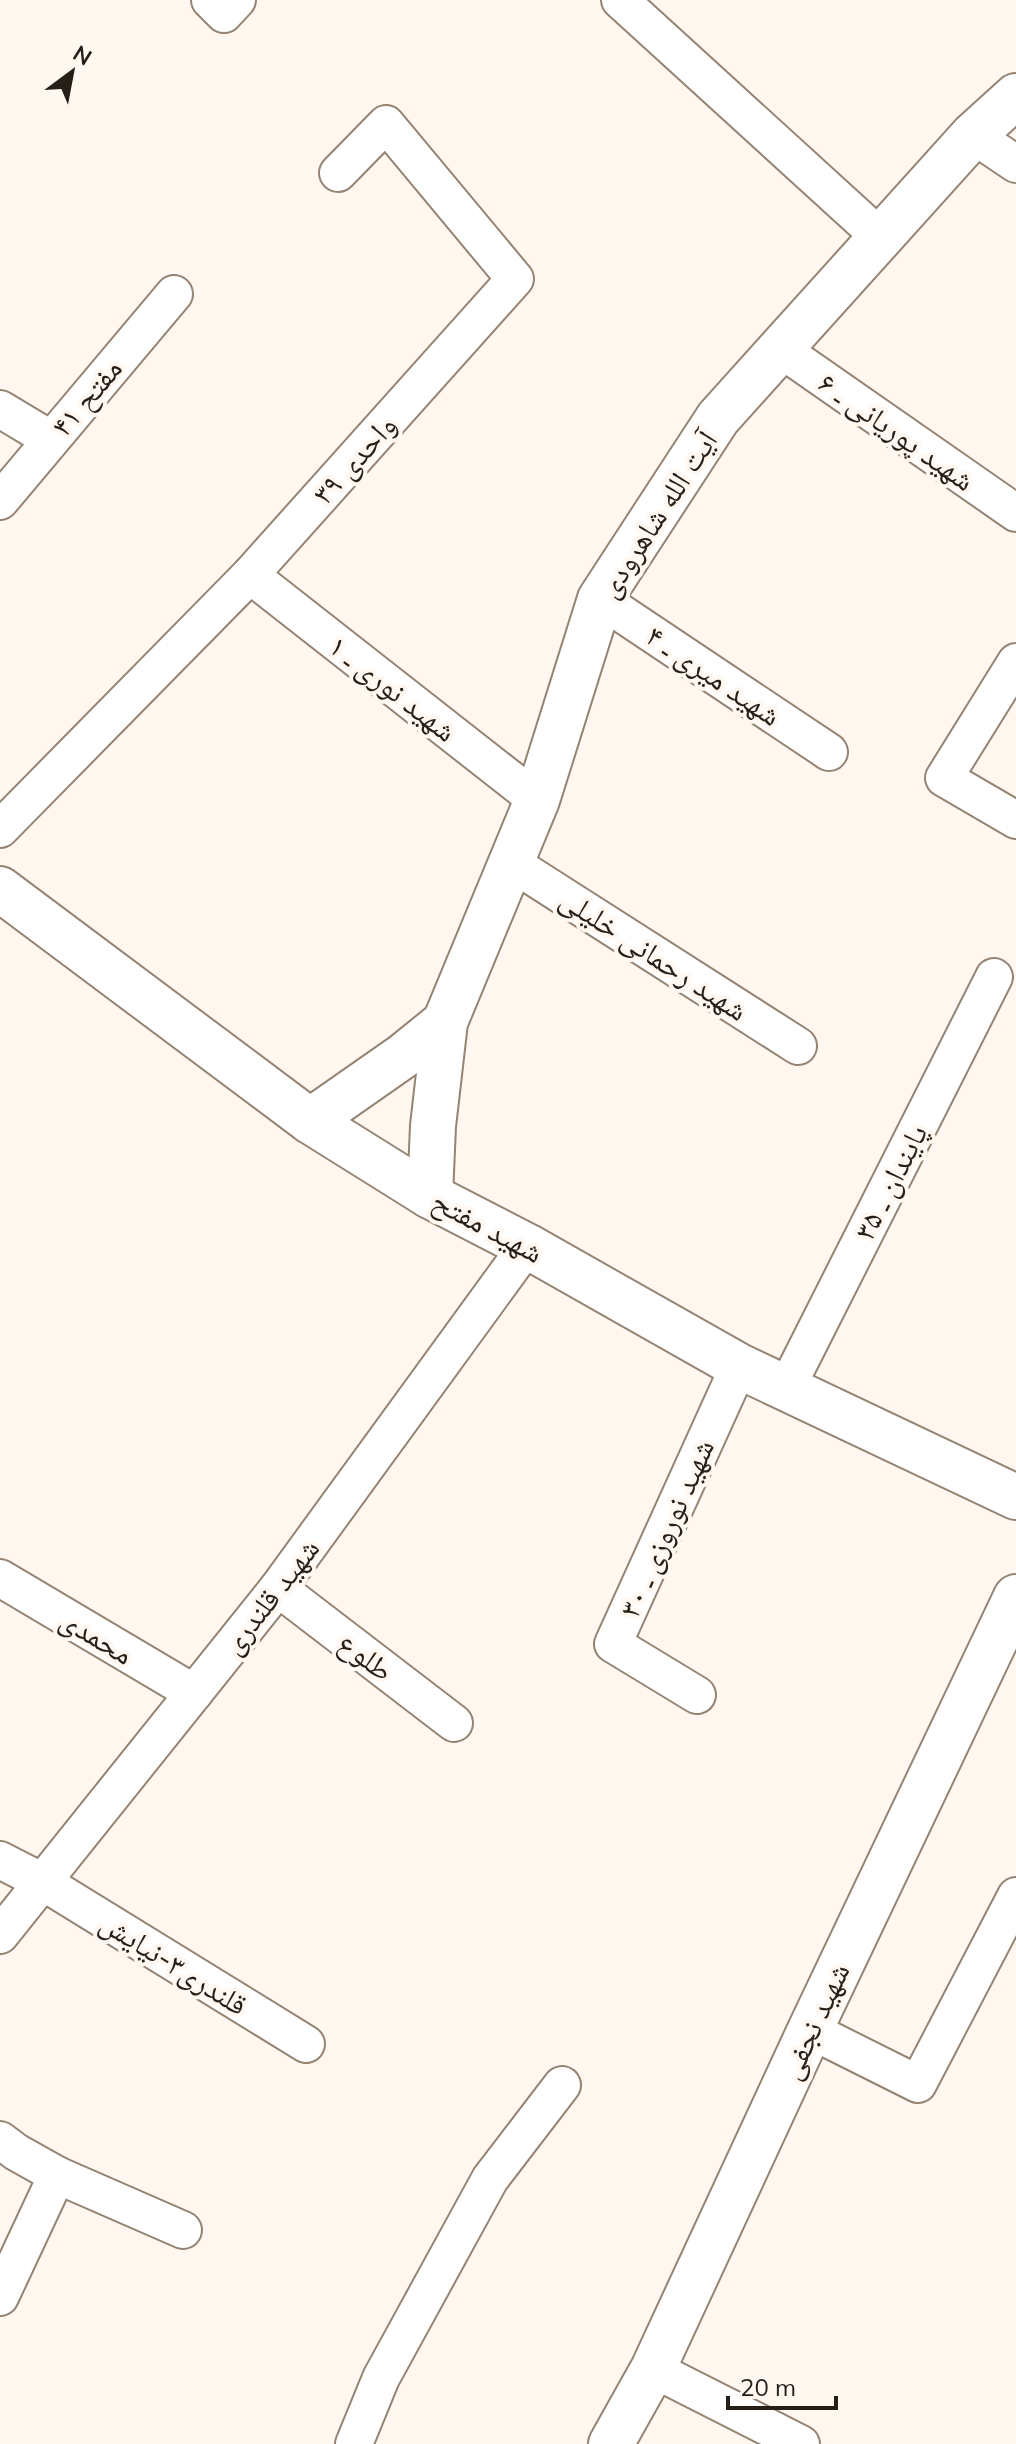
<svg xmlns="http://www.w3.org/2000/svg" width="1016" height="2444" font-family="Mulish,'Noto Naskh Arabic',sans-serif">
  <rect width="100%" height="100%" fill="#fff7f0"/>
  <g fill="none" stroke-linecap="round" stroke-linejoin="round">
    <g stroke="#958473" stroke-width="40">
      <g id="minor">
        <path d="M210 0 224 14 237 0"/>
        <path d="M620 0 880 237"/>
        <path d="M973 135 1016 164"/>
        <path d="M779 348 1016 513"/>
        <path d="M0 409 50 439"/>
        <path d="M0 501 174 294"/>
        <path d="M250 575 537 800"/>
        <path d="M600 599 829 752"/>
        <path d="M1016 662 944 778 1016 820"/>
        <path d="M0 829 250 575 515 279 386 124 338 173"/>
        <path d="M510 862 798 1046"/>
        <path d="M787 1387 994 977"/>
        <path d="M0 1578 194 1693"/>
        <path d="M278 1588 454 1723"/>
        <path d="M697 1695 613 1644 739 1366"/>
        <path d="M0 1860 43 1882 306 2044"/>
        <path d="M0 1935 278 1588 527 1246"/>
        <path d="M810 2030 918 2084 1016 1896"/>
        <path d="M0 2140 16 2152 57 2175 0 2297"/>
        <path d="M57 2175 183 2230"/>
        <path d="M653 2369 801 2444"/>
        <path d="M354 2444 381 2378 490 2179 562 2085"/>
      </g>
    </g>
    <g stroke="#958473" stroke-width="48">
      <g id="tertiary">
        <path d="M0 889 310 1121 430 1196 527 1246 739 1366 1016 1497"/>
        <path d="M310 1121 403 1056 445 1022"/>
        <path d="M430 1196 433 1126 445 1022 537 800 600 599 718 418 973 135 1016 96"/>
        <path d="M611 2444 653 2369 810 2030 1016 1597"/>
      </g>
    </g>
    <use href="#minor" stroke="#fff" stroke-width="36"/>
    <use href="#tertiary" stroke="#fff" stroke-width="44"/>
  </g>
  <g text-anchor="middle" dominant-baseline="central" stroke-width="8" stroke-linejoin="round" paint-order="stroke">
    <g font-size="30" fill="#261f18" stroke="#fff7f0">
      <text transform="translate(86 397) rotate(-50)">مفتح ۴۱</text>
      <text transform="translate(897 431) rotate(35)">شهید پوریانی ـ ۶</text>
      <text transform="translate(354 459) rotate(-48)">واحدی ۳۹</text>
      <text transform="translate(657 514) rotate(-57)">آیت الله شاهرودی</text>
      <text transform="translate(714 675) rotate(34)">شهید میری ـ ۴</text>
      <text transform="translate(393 688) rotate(38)">شهید نوری ـ ۱</text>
      <text transform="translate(654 954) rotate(33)">شهید رحمانی خلیلی</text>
      <text transform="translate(890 1182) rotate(-63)">پایندان ـ ۳۵</text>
      <text transform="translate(488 1226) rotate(28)">شهید مفتح</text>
      <text transform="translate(666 1528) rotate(-66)">شهید نوروزی ـ ۳۰</text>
      <text transform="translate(270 1596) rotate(-52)">شهید قلندری</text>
      <text transform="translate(97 1636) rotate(31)">محمدی</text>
      <text transform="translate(366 1656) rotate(37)">طلوع</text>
      <text transform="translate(174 1963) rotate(32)">قلندری۳-نیایش</text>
      <text transform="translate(814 2021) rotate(-65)">شهید نجفی</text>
    </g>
  </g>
  <g transform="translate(72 72) rotate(32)" stroke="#fff7f0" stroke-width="6" paint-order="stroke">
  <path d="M0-6L14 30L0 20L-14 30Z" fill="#261f18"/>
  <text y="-12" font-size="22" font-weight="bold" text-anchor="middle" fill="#261f18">N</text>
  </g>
  <path d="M728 2396v12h108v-12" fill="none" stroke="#261f18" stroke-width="4"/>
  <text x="740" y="2396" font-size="24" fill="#261f18" stroke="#fff7f0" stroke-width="6" paint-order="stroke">20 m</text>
</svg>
